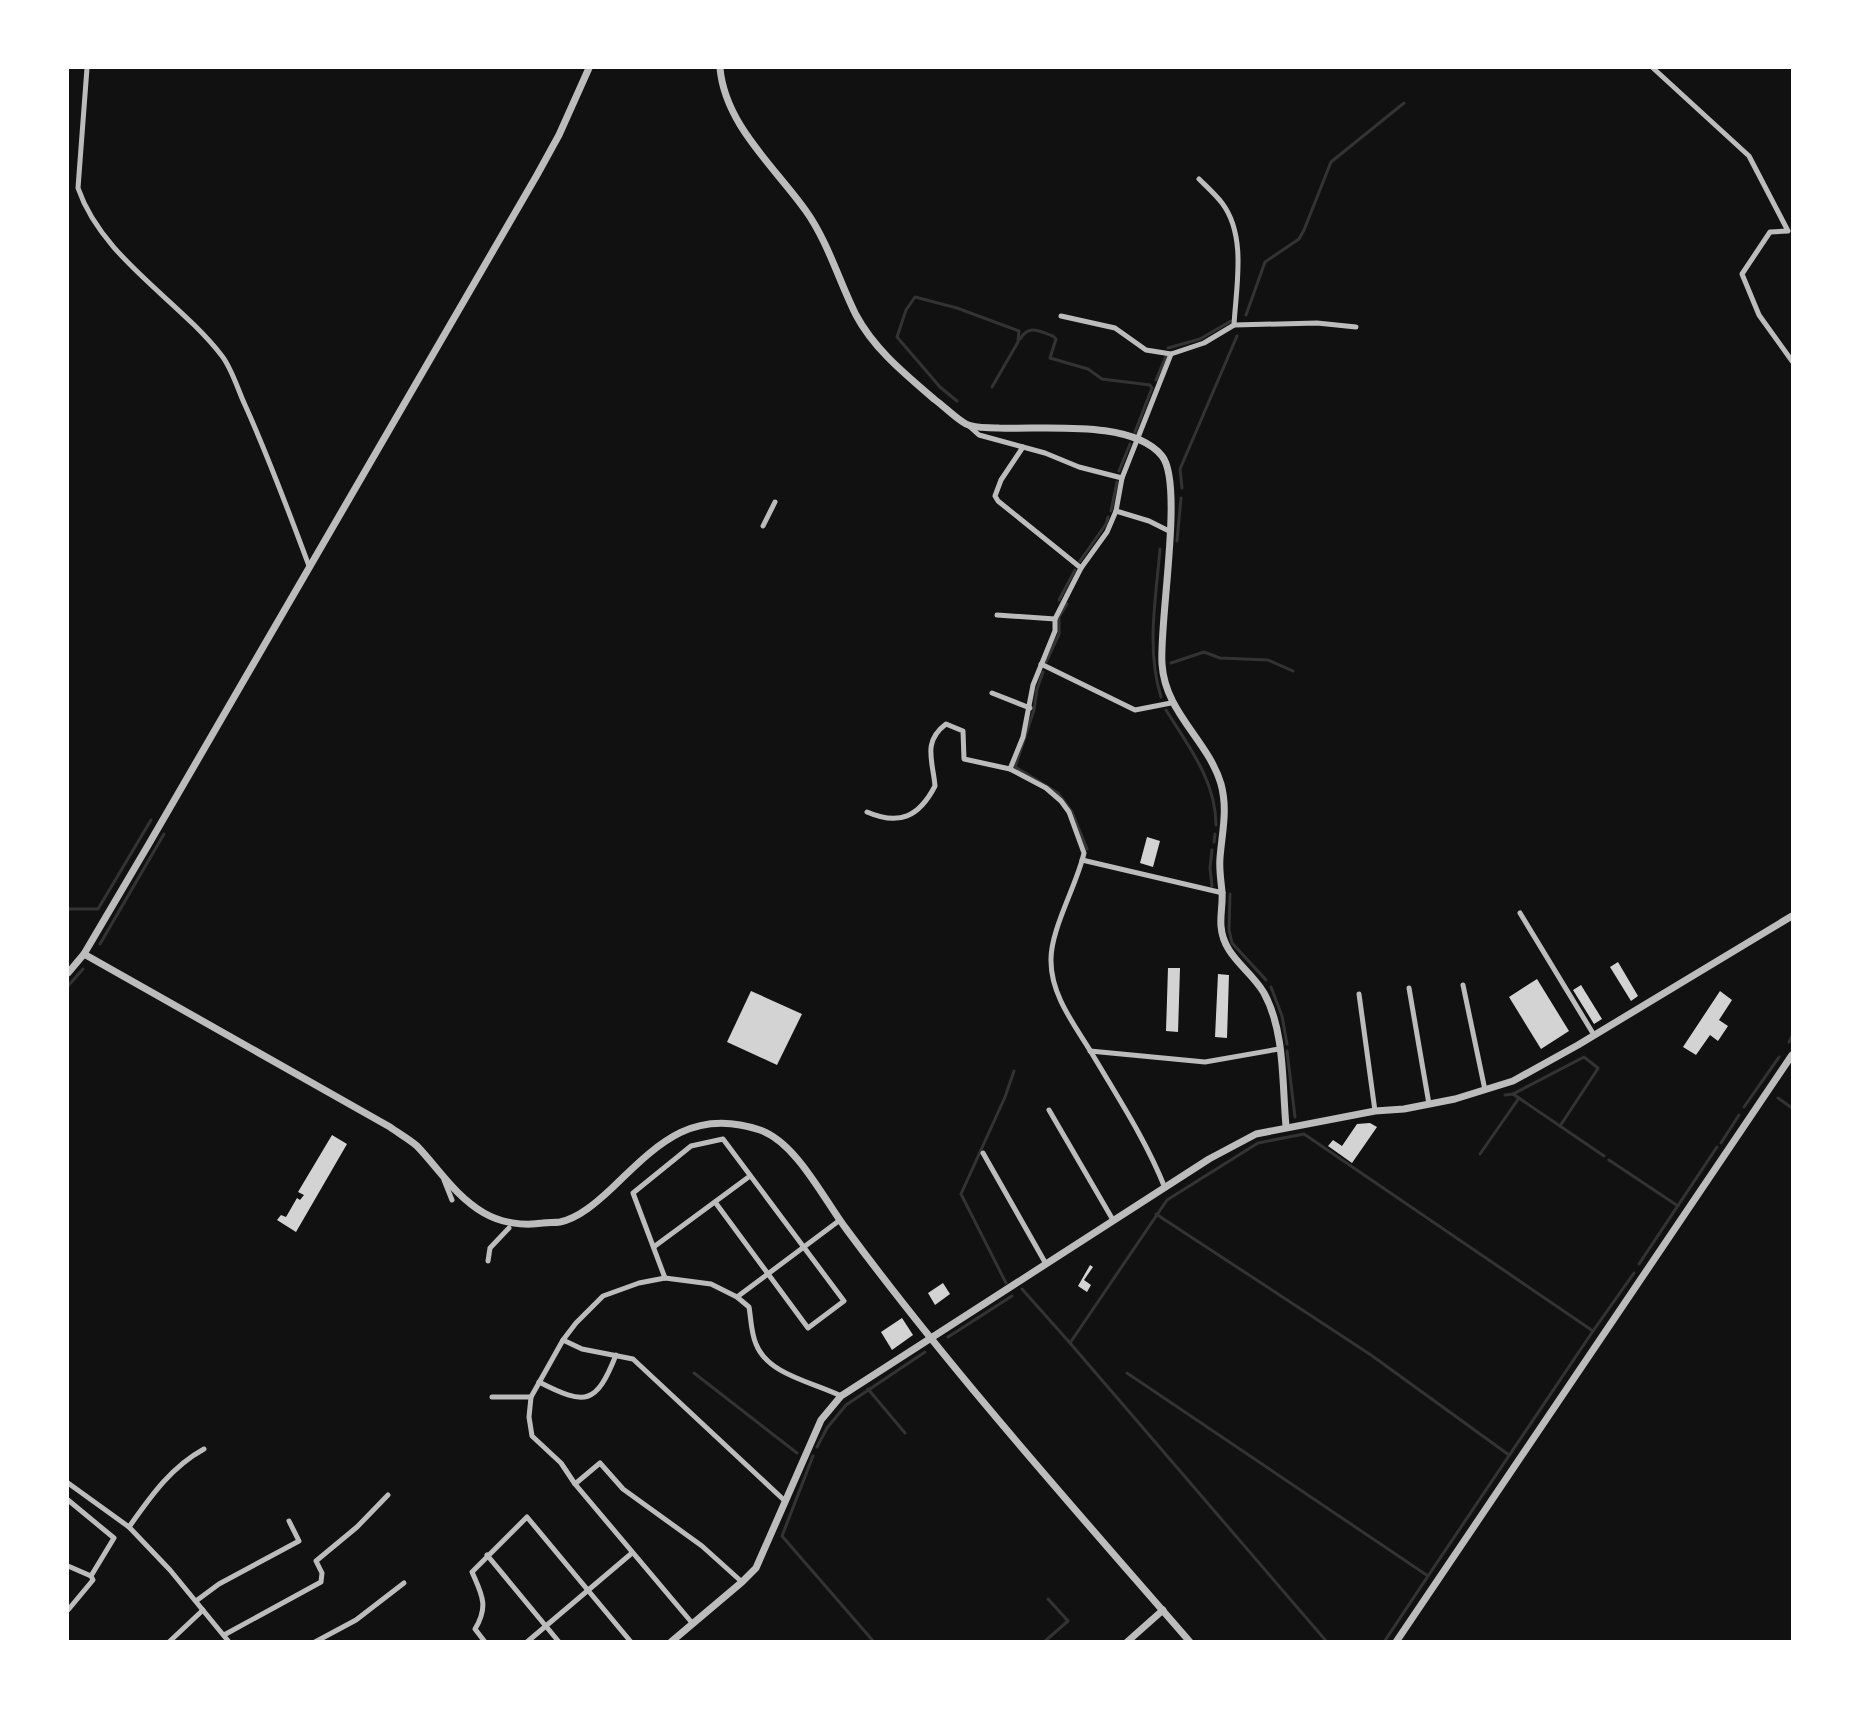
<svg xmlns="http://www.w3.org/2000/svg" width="1860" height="1709" font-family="'Times New Roman',serif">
  <rect width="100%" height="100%" fill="#111"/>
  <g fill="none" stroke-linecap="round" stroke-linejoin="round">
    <g stroke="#333" stroke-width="3">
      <path d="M1246 315 1265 262 1299 239 1304 230 1331 162 1404 103"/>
      <path d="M1020 339C1029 324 1039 331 1053 336L1056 339 1050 358 1088 369 1102 379 1150 385 1152 388 1135 432"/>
      <path d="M1168 348 1200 339 1231 321"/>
      <path d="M1156 380 1166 356"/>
      <path d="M957 401 940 387 897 337 906 310 915 297 957 308 1019 331 1018 342 992 387"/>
      <path d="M1119 471 1130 444"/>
      <path d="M1182 488 1180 469 1237 336"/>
      <path d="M1111 511 1117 482"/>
      <path d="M1177 541 1181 498"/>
      <path d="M1160 549C1156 598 1146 649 1161 697"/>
      <path d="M1080 561 1106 524 1108 517"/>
      <path d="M1059 600 1075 570"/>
      <path d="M1046 662 1059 634V617L1067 604"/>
      <path d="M1171 663 1204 652 1220 658 1268 660 1293 671"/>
      <path d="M1043 672 1037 689 1034 710 1015 767 1058 793 1072 812 1087 849"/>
      <path d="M1166 710C1189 747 1216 781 1216 825"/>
      <path d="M1214 842 1215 834"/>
      <path d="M1212 850 1210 868 1212 886"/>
      <path d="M1230 894 1229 930 1232 943 1266 980"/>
      <path d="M68 909H98L151 820"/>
      <path d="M100 944 164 834"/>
      <path d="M68 986 83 969"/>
      <path d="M1271 987 1282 1016 1287 1044"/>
      <path d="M1789 1042 1792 1036"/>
      <path d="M1287 1051 1295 1117"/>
      <path d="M1513 1094 1584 1057 1598 1068 1597 1070 1560 1126"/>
      <path d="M1505 1095 1513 1094 1604 1156"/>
      <path d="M1778 1098 1792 1108"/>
      <path d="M1744 1107 1779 1057"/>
      <path d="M1721 1143 1739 1115"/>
      <path d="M1480 1154 1519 1098"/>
      <path d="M1609 1160 1678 1206"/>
      <path d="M1156 1214 1371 1355 1509 1455"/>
      <path d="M1639 1264 1717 1147"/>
      <path d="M1006 1283 961 1194 1005 1097 1014 1071"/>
      <path d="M1022 1289 1070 1343 1167 1200 1258 1143 1304 1134 1593 1331 1428 1576 1127 1373"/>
      <path d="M1593 1331 1634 1273"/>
      <path d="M948 1337 1012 1296"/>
      <path d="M1070 1343 1327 1642"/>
      <path d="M694 1373 797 1453"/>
      <path d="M868 1389 905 1433"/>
      <path d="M817 1447 827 1428 846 1405 925 1352"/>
      <path d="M813 1456 782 1536 874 1642"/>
      <path d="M1044 1642 1068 1621 1048 1599"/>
      <path d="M1384 1642 1428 1576"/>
    </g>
  </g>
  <g fill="#d3d3d3">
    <path d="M1147 837 1160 841 1153 867 1140 863Z"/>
    <path d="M1618 962 1638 996 1631 1001 1610 967Z"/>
    <path d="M1168 968H1180L1178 1032 1166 1031Z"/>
    <path d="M1218 974 1229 975 1227 1038 1215 1037Z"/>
    <path d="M1537 979 1569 1031 1541 1049 1509 997Z"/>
    <path d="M1581 985 1602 1019 1594 1024 1573 990Z"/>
    <path d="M751 991 802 1014 777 1065 727 1042Z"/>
    <path d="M1720 991 1732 1000 1719 1020 1728 1026 1718 1041 1710 1035 1696 1055 1683 1047Z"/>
    <path d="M1370 1123 1377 1127 1352 1163 1328 1146 1333 1140 1342 1146 1357 1124Z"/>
    <path d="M332 1135 347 1144 296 1232 277 1220 281 1215 286 1217 297 1198 300 1200 304 1195 298 1192Z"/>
    <path d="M1090 1265 1093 1267 1084 1280 1091 1285 1087 1292 1078 1286Z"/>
    <path d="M943 1283 950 1294 935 1305 928 1293Z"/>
    <path d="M902 1318 913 1335 892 1350 881 1332Z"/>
  </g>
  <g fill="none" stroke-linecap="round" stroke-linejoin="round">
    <g stroke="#bcbcbc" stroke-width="5">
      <path d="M87 68 78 188C102 258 178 299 222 356 232 369 238 390 245 405 269 458 289 512 309 566"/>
      <path d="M1653 68 1749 156 1788 231 1770 232 1742 274 1759 315 1792 361"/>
      <path d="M1199 179C1207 187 1215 194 1222 203 1247 236 1236 287 1234 325"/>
      <path d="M1061 316 1115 328 1146 350 1171 354"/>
      <path d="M969 426 979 435 1045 453 1079 467 1122 478"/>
      <path d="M1023 447 1001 480 995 496 998 501 1081 568"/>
      <path d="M1116 511 1149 521 1169 531"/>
      <path d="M763 526 775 502"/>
      <path d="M997 615 1055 619"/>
      <path d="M1041 664 1135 710 1171 703"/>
      <path d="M992 693 1030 708"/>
      <path d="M1010 769 1023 737 1033 685 1055 631V619L1081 568 1107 532 1116 511 1122 478 1171 354 1204 343 1234 325 1317 323 1356 327"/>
      <path d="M867 812C899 826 919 817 935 786 933 761 922 742 946 724L963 731 964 759 1010 769 1046 788 1061 801 1069 812 1084 853C1077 885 1050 930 1051 961 1051 995 1074 1024 1091 1052 1117 1096 1146 1140 1165 1188"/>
      <path d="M1082 860 1223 893"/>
      <path d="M1520 913 1594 1035"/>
      <path d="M1463 985 1485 1090"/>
      <path d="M1409 988 1429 1104"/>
      <path d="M1359 994 1375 1111"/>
      <path d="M1090 1051 1205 1062 1279 1049"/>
      <path d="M1049 1110 1113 1220"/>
      <path d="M983 1153 1046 1264"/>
      <path d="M444 1180 452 1200"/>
      <path d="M655 1246 750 1176"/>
      <path d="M488 1261 490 1248 509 1228"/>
      <path d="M665 1278 633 1193 691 1146 723 1139 844 1301 808 1328 715 1202"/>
      <path d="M737 1297 840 1220"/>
      <path d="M563 1340 582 1349 633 1359 785 1501"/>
      <path d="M539 1382C586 1406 596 1405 616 1355"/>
      <path d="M492 1397H531"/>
      <path d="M68 1483 129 1527 170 1570 229 1642"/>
      <path d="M575 1484 600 1463 623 1489 702 1546 742 1582"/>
      <path d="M68 1500 114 1538 91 1576 93 1580 68 1610"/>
      <path d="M129 1527C151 1496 171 1467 204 1449"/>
      <path d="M487 1555 559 1642"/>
      <path d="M68 1566 91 1576"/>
      <path d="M196 1601 219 1584 299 1541 289 1521"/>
      <path d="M693 1624 575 1484 561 1463 532 1436 529 1417 531 1397 563 1340 576 1323 603 1296 639 1283 665 1278 711 1284 737 1297 749 1307C751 1318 751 1333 756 1344 768 1375 813 1382 841 1396"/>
      <path d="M224 1635 321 1582 322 1573 316 1561 357 1527 388 1495"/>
      <path d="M169 1642 203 1610"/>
      <path d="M315 1642 356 1620 404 1583"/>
      <path d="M485 1642 475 1629C489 1606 482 1595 472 1572L527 1517 631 1642"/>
      <path d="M527 1642 632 1553"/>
    </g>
    <g stroke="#bcbcbc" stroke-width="7">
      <path d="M720 68C725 125 775 167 806 211 828 242 839 281 856 315 874 349 905 374 934 399 945 407 955 418 966 424 975 429 989 427 999 428 1043 430 1132 419 1162 456 1184 483 1159 622 1162 664 1165 713 1208 740 1221 784 1228 810 1222 832 1220 858 1219 870 1221 880 1222 892 1223 903 1220 915 1221 926 1223 956 1250 969 1264 993 1285 1031 1282 1083 1286 1126"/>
      <path d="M84 954 390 1127C398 1133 409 1139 417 1146 439 1169 455 1196 484 1213 501 1223 523 1226 543 1223 548 1222 554 1223 560 1222 579 1218 597 1202 611 1189 657 1145 691 1107 760 1130 797 1143 824 1200 847 1230 953 1373 1073 1507 1190 1642"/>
      <path d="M68 973 84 954 150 842 537 175 559 135 589 68"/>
      <path d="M671 1642 742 1582 756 1568 821 1420 841 1396 1209 1159 1256 1134 1375 1111 1404 1109 1455 1099 1513 1081 1578 1045 1792 916"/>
      <path d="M1127 1642 1163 1610"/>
      <path d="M1396 1642 1792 1055"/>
    </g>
  </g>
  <rect width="1860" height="1709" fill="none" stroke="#ffffff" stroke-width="138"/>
</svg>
